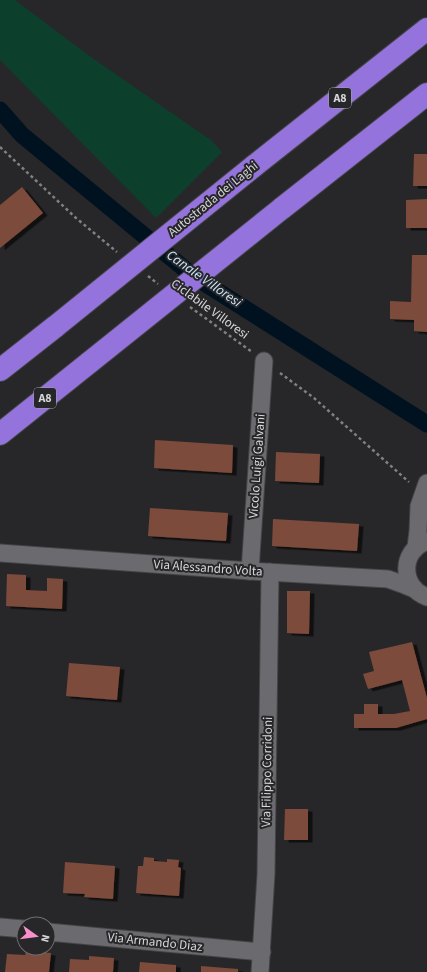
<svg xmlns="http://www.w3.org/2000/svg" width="427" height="972" font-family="'Source Sans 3',sans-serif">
  <defs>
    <filter id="shadow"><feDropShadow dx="4.5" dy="2.5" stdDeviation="0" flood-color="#0009"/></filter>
  </defs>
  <rect width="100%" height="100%" fill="#27272a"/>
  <path fill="#0d3f2d" d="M0 0H15L88 55 212 141 222 152 156 218 0 60Z"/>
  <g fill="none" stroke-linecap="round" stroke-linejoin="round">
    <path stroke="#00121f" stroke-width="17" d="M0 110 22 135 192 275 427 424"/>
  </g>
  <g fill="#7b4b3b" filter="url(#shadow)">
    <path d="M414 154H427V186H413Z"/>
    <path d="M22 187 43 213 0 248V205Z"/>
    <path d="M427 199V228H406V200Z"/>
    <path d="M412 255H427V332L414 331V320L390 319V301L411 302Z"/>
    <path d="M155 440 233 445 232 473 154 468Z"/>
    <path d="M276 452 320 454 319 483 275 481Z"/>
    <path d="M150 508 228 513 226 541 148 536Z"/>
    <path d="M273 519 359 524 357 551 272 546Z"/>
    <path d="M7 574 26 575V590L47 591V578L63 579 62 609 6 606Z"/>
    <path d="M287 591H310L309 634 287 633Z"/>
    <path d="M412 642 427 698V719L396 728H354V714H364V704H378V714H394L410 711 402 680 368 689 363 674 374 671 369 652Z"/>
    <path d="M69 663 120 667 117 700 66 696Z"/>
    <path d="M285 809H308V840H284Z"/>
    <path d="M144 857 154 858V861L167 862V859L179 860 178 867 181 868 179 896 136 893 138 866H143Z"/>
    <path d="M65 862 115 866 113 899 84 897 85 894 63 893Z"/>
    <path d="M26 951 51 953 49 972H5L7 954 25 955Z"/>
    <path d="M89 956 114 958 113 972H69L70 959 89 960Z"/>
    <path d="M140 962 176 965V972H139Z"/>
    <path d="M201 966 238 969V972H201Z"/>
  </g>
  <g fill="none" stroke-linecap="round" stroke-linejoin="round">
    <g stroke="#444447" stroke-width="19">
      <g id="minor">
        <path d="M427 541C400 551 400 587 427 597"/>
        <path d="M416 547 418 531 419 506 427 483"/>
        <path d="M0 553 250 571 388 579 402 584 414 589"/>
        <path d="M250 571 264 361"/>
        <path d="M0 927 24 929"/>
        <path d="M48 932 262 952"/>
        <path d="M260 972 266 874 270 572"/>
      </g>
    </g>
    <g stroke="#444447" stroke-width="24">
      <g id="motorway">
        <path d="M254 166 427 29"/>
        <path d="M281 209 427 94"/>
        <path d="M0 370 56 326"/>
        <path d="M0 434 90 362"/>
      </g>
    </g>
    <g stroke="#818083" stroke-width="2.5" stroke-dasharray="3 3" stroke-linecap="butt">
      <path d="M0 147 76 218 117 252"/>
      <path d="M148 276 158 284"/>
      <path d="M190 307 252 352"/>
      <path d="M280 373 314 398 409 482"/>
    </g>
    <use href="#minor" stroke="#6b6a6e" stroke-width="17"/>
    <use href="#motorway" stroke="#9474dc" stroke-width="22"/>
    <g stroke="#444447" stroke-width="24" stroke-linecap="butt">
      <g id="motorway-bridge">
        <path d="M56 326 254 166"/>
        <path d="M90 362 281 209"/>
      </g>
    </g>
    <use href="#motorway-bridge" stroke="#9474dc" stroke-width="22"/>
  </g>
  <g text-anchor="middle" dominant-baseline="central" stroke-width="4" stroke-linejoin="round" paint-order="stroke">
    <g fill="#27272a" stroke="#a3a2a5" stroke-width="1">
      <rect x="329" y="88" width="22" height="20" rx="3"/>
      <rect x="34" y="388" width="22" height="20" rx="3"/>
    </g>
    <g font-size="12" font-weight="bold" fill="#d8d7da">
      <text x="340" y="98">A8</text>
      <text x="45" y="398">A8</text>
    </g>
    <g font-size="13" fill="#d8d7da" stroke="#27272a">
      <text transform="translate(213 199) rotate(-39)">Autostrada dei Laghi</text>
      <text transform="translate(210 309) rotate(36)">Ciclabile Villoresi</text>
      <text transform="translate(257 466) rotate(-86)">Vicolo Luigi Galvani</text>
      <text transform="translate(208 568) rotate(4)">Via Alessandro Volta</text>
      <text transform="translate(267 772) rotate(-89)">Via Filippo Corridoni</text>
      <text transform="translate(155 942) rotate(6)">Via Armando Diaz</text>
    </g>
    <g font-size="14" font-style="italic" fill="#cbe9fc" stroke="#27272a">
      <text transform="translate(204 279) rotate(35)">Canale Villoresi</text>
    </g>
  </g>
  <g transform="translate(36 936) rotate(104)"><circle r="19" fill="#27272a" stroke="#6e6d70"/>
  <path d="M0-3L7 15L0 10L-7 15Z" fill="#f98fca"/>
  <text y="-6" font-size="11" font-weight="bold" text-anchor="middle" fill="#d8d7da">N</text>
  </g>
</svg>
